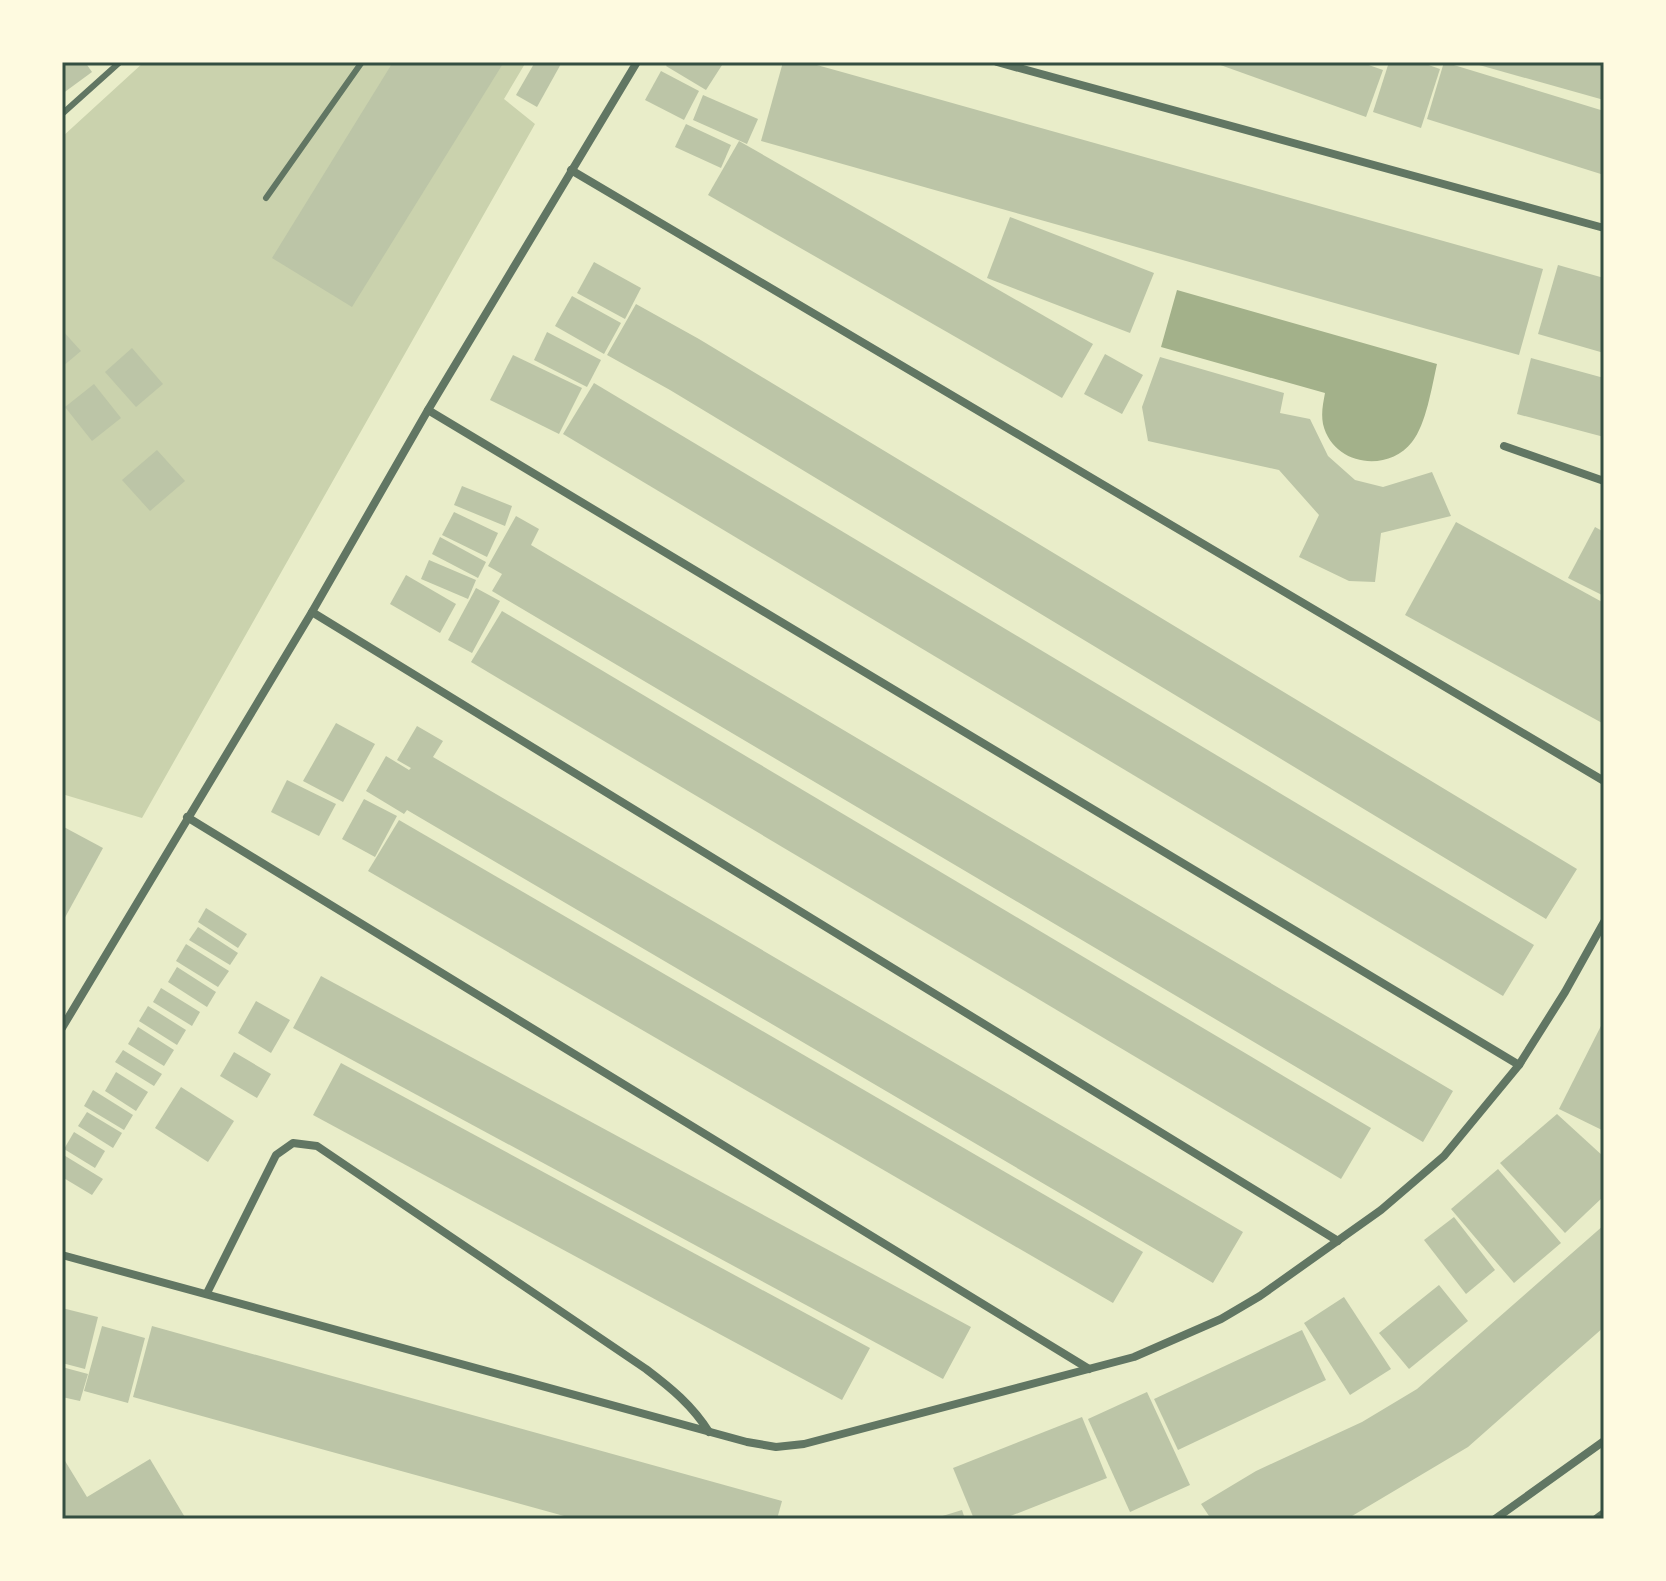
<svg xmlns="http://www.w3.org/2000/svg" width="1666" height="1581" font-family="Signika,sans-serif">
  <rect width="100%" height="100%" fill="#e9edc9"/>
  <path fill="#cad2ad" d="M144 62H526L504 99 535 124 142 818 62 794V137Z"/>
  <path fill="#a3b18a" d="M1177 290 1437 364C1432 386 1426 425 1412 442 1388 473 1333 466 1323 424 1321 413 1323 404 1325 393L1161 347Z"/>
  <g fill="#bcc5a7">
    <path d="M62 62H85L92 72 62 94Z"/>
    <path d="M393 62H504L352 307 272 258Z"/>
    <path d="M535 62H562L537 107 516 95Z"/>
    <path d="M669 62H724L706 90 666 66Z"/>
    <path d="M783 62H806L842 72 1543 269 1519 355 761 141Z"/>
    <path d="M1212 62H1360L1383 70 1366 117Z"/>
    <path d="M1389 62H1420L1440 69 1421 128 1373 112Z"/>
    <path d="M1444 62 1604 111V175L1427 119Z"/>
    <path d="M1472 62H1604V100L1472 63Z"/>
    <path d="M661 71 699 91 684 120 645 100Z"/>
    <path d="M703 95 758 119 747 144 693 120Z"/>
    <path d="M686 124 731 145 721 168 675 147Z"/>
    <path d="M739 141 1093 344 1062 398 708 195Z"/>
    <path d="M1010 217 1154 273 1130 333 987 278Z"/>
    <path d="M594 262 641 288 625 319 577 293Z"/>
    <path d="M1558 265 1604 278V353L1538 334Z"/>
    <path d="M572 296 621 323 604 354 555 326Z"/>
    <path d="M636 304 699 339 1577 869 1546 919 670 390 607 355Z"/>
    <path d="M62 330 81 351 62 367Z"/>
    <path d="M547 332 601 360 587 387 534 360Z"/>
    <path d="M132 348 163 384 136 407 105 372Z"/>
    <path d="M1105 354 1143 375 1122 414 1084 394Z"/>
    <path d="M513 355 582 388 559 434 490 400Z"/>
    <path d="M1160 357 1284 393 1280 413 1310 419 1328 456 1355 480 1383 487 1432 472 1451 516 1381 533 1375 582 1349 581 1299 557 1319 515 1279 470 1148 441 1142 407Z"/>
    <path d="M1531 358 1604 378V437L1517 414Z"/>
    <path d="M594 383 1534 945 1503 996 563 434Z"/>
    <path d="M94 384 121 418 92 441 65 407Z"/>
    <path d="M157 450 185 481 150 511 122 480Z"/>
    <path d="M462 486 512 506 505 526 454 505Z"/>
    <path d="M454 512 498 533 487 557 442 535Z"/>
    <path d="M516 516 539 529 531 545 1453 1091 1423 1142 492 591 502 574 488 566Z"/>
    <path d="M1456 522 1604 603V724L1405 615Z"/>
    <path d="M1595 527 1604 532V596L1568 578Z"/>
    <path d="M440 537 486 562 478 578 432 554Z"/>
    <path d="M429 560 476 580 468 599 421 579Z"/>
    <path d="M406 575 456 604 440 633 390 604Z"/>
    <path d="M476 588 500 601 472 653 448 640Z"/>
    <path d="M502 611 1371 1128 1341 1179 471 662Z"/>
    <path d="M336 723 375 744 343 802 303 781Z"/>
    <path d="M417 726 443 741 433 757 1243 1232 1213 1283 407 810 404 814 366 791 386 756 409 770 411 768 397 760Z"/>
    <path d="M287 780 336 804 319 836 271 812Z"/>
    <path d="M364 799 397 816 375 857 342 839Z"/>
    <path d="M399 820 1143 1252 1113 1303 368 871Z"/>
    <path d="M62 826 103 848 62 923Z"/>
    <path d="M206 908 247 934 238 948 198 922Z"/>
    <path d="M198 927 238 953 230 965 189 940Z"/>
    <path d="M186 944 229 971 218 987 176 961Z"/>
    <path d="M177 967 216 992 207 1007 168 982Z"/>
    <path d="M321 976 971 1327 943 1379 293 1028Z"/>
    <path d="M161 988 200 1012 192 1026 153 1002Z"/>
    <path d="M256 1001 290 1020 271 1053 238 1033Z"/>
    <path d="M148 1006 186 1030 177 1045 139 1021Z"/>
    <path d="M1604 1020V1131L1559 1109Z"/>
    <path d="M138 1027 174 1050 164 1066 128 1044Z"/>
    <path d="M123 1050 162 1074 154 1086 115 1062Z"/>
    <path d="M234 1052 271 1074 257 1098 220 1076Z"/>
    <path d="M341 1063 870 1348 842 1400 313 1115Z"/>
    <path d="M116 1072 148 1092 136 1111 105 1091Z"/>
    <path d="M181 1087 234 1121 208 1162 155 1128Z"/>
    <path d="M93 1090 133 1115 124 1130 84 1106Z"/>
    <path d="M87 1112 122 1133 113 1148 78 1126Z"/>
    <path d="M1557 1114 1604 1157V1196L1565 1233 1500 1163Z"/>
    <path d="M74 1132 105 1151 95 1168 64 1149Z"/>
    <path d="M62 1154 103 1179 92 1195 62 1177Z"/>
    <path d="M1498 1169 1561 1243 1514 1283 1451 1209Z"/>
    <path d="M1454 1217 1495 1270 1466 1294 1424 1240Z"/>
    <path d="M1604 1225V1327L1468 1447 1347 1519H1211L1201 1504 1256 1471 1362 1422 1417 1389Z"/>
    <path d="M1439 1285 1468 1321 1409 1369 1379 1333Z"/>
    <path d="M1344 1297 1391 1369 1350 1395 1304 1323Z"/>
    <path d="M62 1308 98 1317 85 1369 62 1363Z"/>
    <path d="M102 1326 145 1338 128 1403 84 1391Z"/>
    <path d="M152 1326 782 1501 777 1519H575L133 1397Z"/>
    <path d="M1302 1330 1326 1380 1178 1450 1154 1399Z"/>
    <path d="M62 1367 88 1374 80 1401 62 1397Z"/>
    <path d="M1147 1392 1190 1485 1130 1512 1088 1419Z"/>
    <path d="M1082 1417 1107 1478 1003 1519H974L953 1468Z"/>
    <path d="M62 1456 87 1497 150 1459 186 1519H62Z"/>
    <path d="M962 1510 965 1519H936V1518Z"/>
  </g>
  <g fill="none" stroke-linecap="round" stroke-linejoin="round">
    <g stroke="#617663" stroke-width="6">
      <path d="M62 114 120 62"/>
      <path d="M266 198 362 62"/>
    </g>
    <g stroke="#617663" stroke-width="8">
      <path d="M997 62 1604 228"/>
      <path d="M571 170 1604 781"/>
      <path d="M428 410 1519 1065"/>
      <path d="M1504 446 1604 481"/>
      <path d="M312 612 1338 1241"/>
      <path d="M187 817 1089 1369"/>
      <path d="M62 1028 312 612 428 410 637 62"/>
      <path d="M62 1255 747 1442 776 1447 804 1444 1134 1357 1221 1319 1260 1296 1381 1210 1444 1156 1519 1065 1565 992 1604 922"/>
      <path d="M207 1293 276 1155 293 1143 317 1146 646 1369C671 1388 692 1405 709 1432"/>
      <path d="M1495 1519 1604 1441"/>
      <path d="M1596 1519 1604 1513"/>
    </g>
  </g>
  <rect width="1666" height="1581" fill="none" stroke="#fefae0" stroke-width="128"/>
  <rect x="64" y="64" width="1538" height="1453" fill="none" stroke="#344e41" stroke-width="3"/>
</svg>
